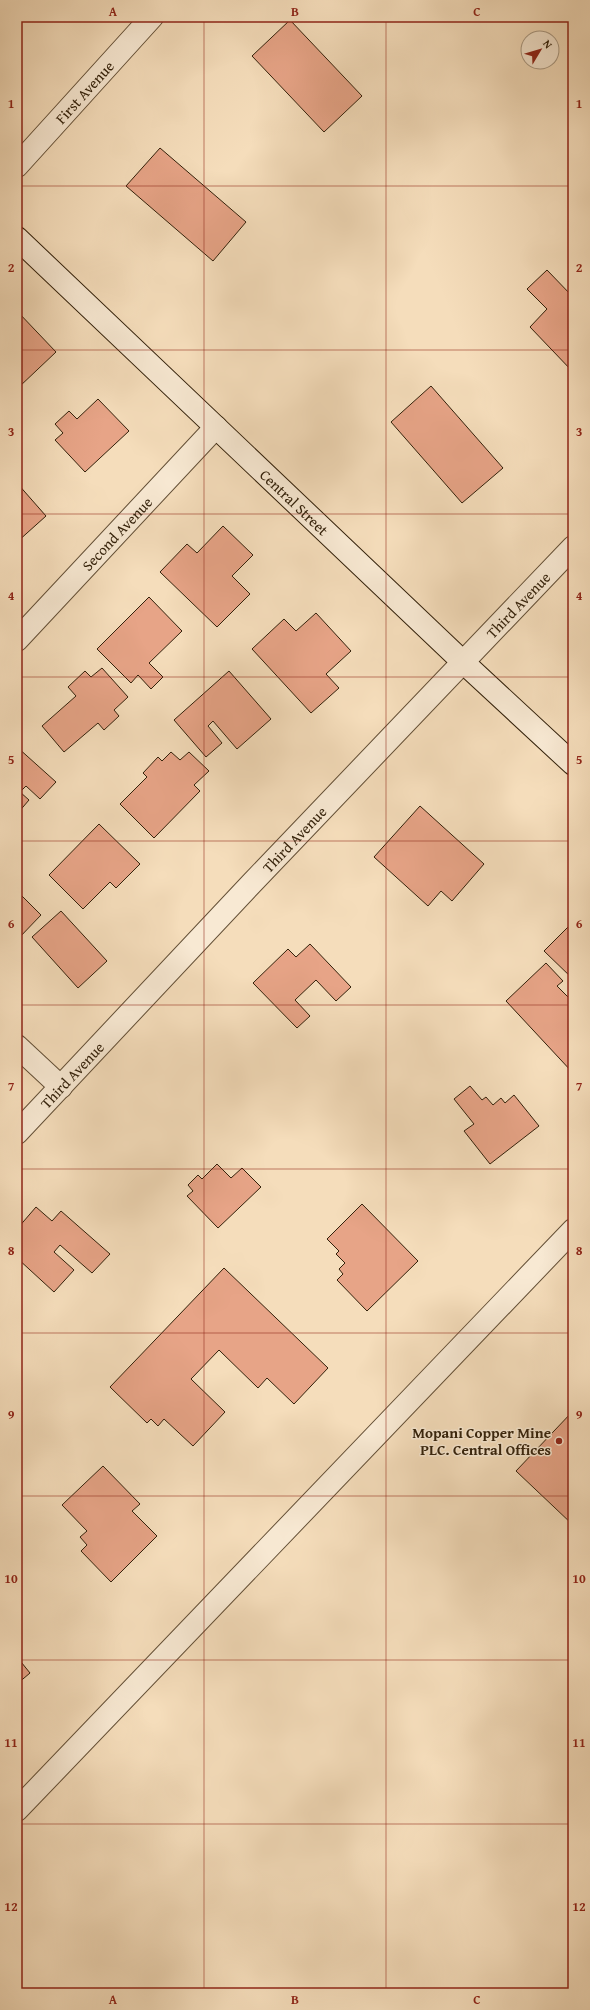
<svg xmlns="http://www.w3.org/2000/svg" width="590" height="2010" font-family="'Gentium Book Plus',serif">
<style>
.building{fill:#e7a487;stroke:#32200a}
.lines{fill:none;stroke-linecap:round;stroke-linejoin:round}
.minor-casing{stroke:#634f36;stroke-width:24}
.secondary-casing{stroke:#32200a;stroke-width:24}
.minor{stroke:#f8e9d3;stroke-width:22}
.secondary{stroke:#f8e9d3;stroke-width:22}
.grid{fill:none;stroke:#8f2418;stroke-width:1;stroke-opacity:0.55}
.poi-dot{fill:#8f2418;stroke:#f8e9d3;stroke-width:1.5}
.labels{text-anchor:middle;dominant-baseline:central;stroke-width:3;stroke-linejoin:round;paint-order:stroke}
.street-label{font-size:15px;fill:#32200a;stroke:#f8e9d3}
.poi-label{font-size:15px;font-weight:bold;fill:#32200a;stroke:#f8e9d3;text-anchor:end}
.neatline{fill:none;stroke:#8f2418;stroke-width:1.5}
.grid-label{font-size:13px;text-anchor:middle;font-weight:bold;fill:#8f2418}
</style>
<rect width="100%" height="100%" fill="#f5ddbb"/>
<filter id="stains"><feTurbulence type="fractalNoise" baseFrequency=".005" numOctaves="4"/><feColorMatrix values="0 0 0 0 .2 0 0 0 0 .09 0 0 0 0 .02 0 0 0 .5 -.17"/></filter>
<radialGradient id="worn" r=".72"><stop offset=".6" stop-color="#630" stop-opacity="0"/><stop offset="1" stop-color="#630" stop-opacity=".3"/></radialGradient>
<g class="building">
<path d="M290 20 362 96 324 132 252 56Z"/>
<path d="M160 148 246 222 213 261 126 186Z"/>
<path d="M547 270 573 297V372L530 327 547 309 527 289Z"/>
<path d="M17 311 56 352 19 387 17 385Z"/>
<path d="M431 386 503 468 462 503 391 422Z"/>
<path d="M98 399 129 431 85 472 55 440 63 433 55 424 69 411 77 419Z"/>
<path d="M17 483 46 516 17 542Z"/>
<path d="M223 526 253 555 232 576 250 594 217 627 160 572 187 544 197 553Z"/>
<path d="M149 597 182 631 149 663 163 677 151 689 138 675 131 683 97 649Z"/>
<path d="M316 613 351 651 326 674 339 688 311 713 252 649 284 619 296 631Z"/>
<path d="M102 668 128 697 114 710 119 716 104 730 98 723 64 752 42 726 76 696 68 687 85 671 91 677Z"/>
<path d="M229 671 271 719 237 749 213 721 208 726 222 743 206 757 174 720Z"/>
<path d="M17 747 56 782 40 799 26 786 20 792 29 800 17 814Z"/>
<path d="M171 752 180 760 189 752 209 771 194 785 200 791 154 838 120 804 147 777 143 773 158 757 162 761Z"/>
<path d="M420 806 484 864 452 901 441 891 428 906 374 857Z"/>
<path d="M99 824 140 864 116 888 110 882 83 909 49 875Z"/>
<path d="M20 894 41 915 17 940V898Z"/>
<path d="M61 911 107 961 78 988 32 937Z"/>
<path d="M573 922V979L544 951Z"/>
<path d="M310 944 351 987 336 1001 316 980 295 1000 310 1016 297 1028 253 983 288 949 296 957Z"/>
<path d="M546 963 563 981 557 986 573 1002V1073L506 1001Z"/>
<path d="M470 1086 482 1100 486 1097 493 1105 501 1098 505 1103 514 1095 539 1126 490 1164 464 1131 474 1124 454 1099Z"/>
<path d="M217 1164 231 1178 242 1168 261 1187 218 1228 187 1196 193 1191 188 1185 198 1175 202 1179Z"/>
<path d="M362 1204 418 1261 367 1311 337 1280 343 1274 339 1269 345 1263 336 1254 339 1251 327 1239Z"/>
<path d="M36 1207 52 1221 61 1211 110 1254 92 1273 60 1245 54 1252 74 1270 54 1292 17 1258V1229Z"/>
<path d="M224 1268 328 1368 294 1404 267 1378 258 1388 219 1350 191 1379 225 1412 193 1446 164 1419 158 1426 151 1419 147 1423 110 1387Z"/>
<path d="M573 1411V1525L516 1471Z"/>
<path d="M103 1466 140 1504 132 1511 157 1536 111 1582 81 1551 87 1545 80 1537 87 1531 62 1505Z"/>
<path d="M17 1657 30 1673 17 1684Z"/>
</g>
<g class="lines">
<g class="minor-casing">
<g id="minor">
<path id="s1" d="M17 166 152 17"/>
<path id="s2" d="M17 640 216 427"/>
<path d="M17 1046 61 1087"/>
<path id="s3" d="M17 1133 251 884 573 547"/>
<path d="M17 1810 573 1230"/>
</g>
</g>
<g class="secondary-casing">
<g id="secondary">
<path id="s4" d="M17 238 464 663 573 764"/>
</g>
</g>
<use href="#minor" class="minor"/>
<use href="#secondary" class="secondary"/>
</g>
<path class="grid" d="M204 17V1993M386 17V1993M17 186H573M17 350H573M17 514H573M17 677H573M17 841H573M17 1005H573M17 1169H573M17 1333H573M17 1496H573M17 1660H573M17 1824H573"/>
<circle class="poi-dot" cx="559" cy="1441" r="4"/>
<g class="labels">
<g class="street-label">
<text stroke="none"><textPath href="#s1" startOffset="100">First Avenue</textPath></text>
<text stroke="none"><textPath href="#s4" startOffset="383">Central Street</textPath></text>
<text stroke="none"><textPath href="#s2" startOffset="146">Second Avenue</textPath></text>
<text stroke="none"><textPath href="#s3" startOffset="728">Third Avenue</textPath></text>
<text stroke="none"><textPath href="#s3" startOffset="404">Third Avenue</textPath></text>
<text stroke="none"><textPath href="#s3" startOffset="80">Third Avenue</textPath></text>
</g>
<g class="poi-label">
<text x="551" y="1432">Mopani Copper Mine<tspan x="551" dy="17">PLC. Central Offices</tspan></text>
</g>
</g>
<rect width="590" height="2010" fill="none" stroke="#f5ddbb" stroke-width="44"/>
<g transform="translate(540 50) rotate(52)"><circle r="19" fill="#f8e9d3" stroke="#a99983"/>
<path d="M0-3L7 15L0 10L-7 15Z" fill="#8f2418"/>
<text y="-6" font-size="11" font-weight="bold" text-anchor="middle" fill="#32200a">N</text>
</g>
<rect x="22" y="22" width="546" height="1966" class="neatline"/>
<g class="grid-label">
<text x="113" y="16">A</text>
<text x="295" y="16">B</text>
<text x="477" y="16">C</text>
<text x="11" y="108">1</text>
<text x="579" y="108">1</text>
<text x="11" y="272">2</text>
<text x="579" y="272">2</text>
<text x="11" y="436">3</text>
<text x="579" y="436">3</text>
<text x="11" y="600">4</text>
<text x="579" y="600">4</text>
<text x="11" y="764">5</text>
<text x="579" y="764">5</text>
<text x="11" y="928">6</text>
<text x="579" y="928">6</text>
<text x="11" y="1091">7</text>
<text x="579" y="1091">7</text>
<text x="11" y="1255">8</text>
<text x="579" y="1255">8</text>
<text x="11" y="1419">9</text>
<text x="579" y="1419">9</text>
<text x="11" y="1583">10</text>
<text x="579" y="1583">10</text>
<text x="11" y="1747">11</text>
<text x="579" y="1747">11</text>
<text x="11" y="1911">12</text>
<text x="579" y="1911">12</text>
<text x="113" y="2004">A</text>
<text x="295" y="2004">B</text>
<text x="477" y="2004">C</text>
</g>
<rect width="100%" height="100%" filter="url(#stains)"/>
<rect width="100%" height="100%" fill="url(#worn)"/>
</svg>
